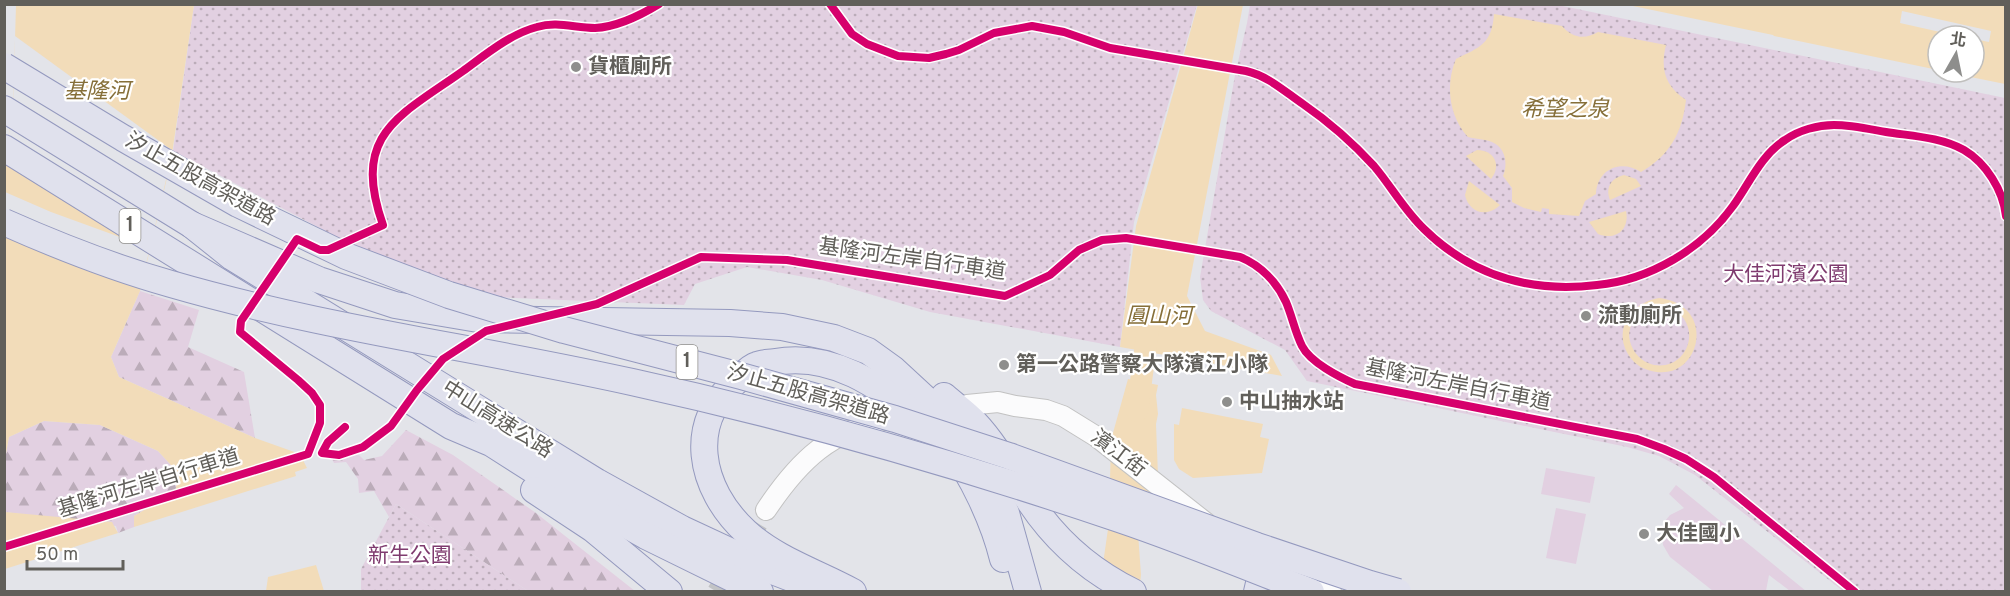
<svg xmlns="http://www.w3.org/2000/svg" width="2010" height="596" font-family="Overpass,'Noto Sans TC',sans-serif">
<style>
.grass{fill:#e2d0e1}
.forest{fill:url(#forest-firs)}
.park{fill:url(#park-dots)}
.water{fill:#f2dcb9;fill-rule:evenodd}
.pier{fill:#e3e4e9}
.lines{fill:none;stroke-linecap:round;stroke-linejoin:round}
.river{stroke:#f2dcb9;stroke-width:22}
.secondary-tunnel{stroke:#c2c3c5;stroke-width:20;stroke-dasharray:20 10;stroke-linecap:butt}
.secondary-casing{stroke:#c2c2c2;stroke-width:22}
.motorway-casing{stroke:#9499be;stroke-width:28}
.secondary{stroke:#fbfbfc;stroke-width:20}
.motorway{stroke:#e0e1ed;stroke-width:26}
.motorway-bridge-casing{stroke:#9499be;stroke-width:28;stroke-linecap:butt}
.motorway-bridge{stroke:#e0e1ed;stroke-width:26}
.cycleway-casing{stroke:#fff;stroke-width:11}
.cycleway{stroke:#d6006c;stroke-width:8}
.poi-dot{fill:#8e8e8c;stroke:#fff;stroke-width:2}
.labels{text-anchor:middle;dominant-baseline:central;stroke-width:4.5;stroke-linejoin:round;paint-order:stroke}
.shield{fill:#fff;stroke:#908f8c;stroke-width:1.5}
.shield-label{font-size:20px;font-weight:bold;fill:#615f5a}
.poi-label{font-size:21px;font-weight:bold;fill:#615f5a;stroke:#fff;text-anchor:start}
.street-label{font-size:21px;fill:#615f5a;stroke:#fff}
.park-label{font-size:21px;fill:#7f3b6f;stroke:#fff}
.water-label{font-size:22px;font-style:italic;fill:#866f39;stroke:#fff}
</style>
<defs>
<pattern id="forest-firs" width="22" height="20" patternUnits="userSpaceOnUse" patternTransform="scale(1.5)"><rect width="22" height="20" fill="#e2d0e1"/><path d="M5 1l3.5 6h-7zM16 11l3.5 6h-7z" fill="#bbacb9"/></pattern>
<pattern id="park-dots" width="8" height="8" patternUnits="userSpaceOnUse" patternTransform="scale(1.5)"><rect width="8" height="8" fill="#e2d0e1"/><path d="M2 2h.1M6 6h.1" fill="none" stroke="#bbacb9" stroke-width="1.8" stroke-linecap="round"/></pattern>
</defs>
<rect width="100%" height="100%" fill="#e3e4e9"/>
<g class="grass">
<path d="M1546 468 1595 477 1590 503 1541 494Z"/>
<path d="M1676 485 1806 591H1790L1769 575 1766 591H1713L1670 557 1663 545 1662 530 1665 521 1670 515 1684 508 1669 494Z"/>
<path d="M1556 508 1586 514 1576 564 1546 558Z"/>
</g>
<g class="forest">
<path d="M140 291 199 310 188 347 244 372 255 438 119 377 111 357Z"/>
<path d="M44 421 100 425 158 451 179 474 175 492 134 516V527L118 533 116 526 5 512V459L9 437Z"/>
<path d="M406 430 453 455 536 513 635 591H528L396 504 389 517 374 491 359 493 358 479 346 462 334 463 331 457 356 452 364 460 382 456Z"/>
</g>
<g class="park">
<path d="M194 5H1197L1134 222 1120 347 930 312 822 280 747 267 695 284 684 305 489 297 402 271 173 151Z"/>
<path d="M1250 5H1558L2005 98V591H1843L1695 475 1659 456 1627 447 1307 381 1285 350 1211 311 1203 300 1200 277 1235 75 1247 23Z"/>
<path d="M396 504 528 591H361V569Z"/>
</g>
<g class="water">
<path d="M1198 4 1243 5 1187 296 1205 331 1271 355 1282 376 1120 347 1136 226Z"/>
<path d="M16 5H194L171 161 140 291 111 357 119 377 255 438 300 454 307 468 295 472 296 476 134 527V516L175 492 179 474 158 451 100 425 44 421 9 437 5 459 4 166 13 107Z"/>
<path d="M1628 5H2005V84L1946 72H1974V36H1938V70L1774 36 1773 35Z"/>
<path d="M1494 14 1562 26C1572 38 1585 40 1598 32L1666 45C1660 69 1665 86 1686 100 1682 133 1670 155 1641 172 1621 159 1597 169 1596 194L1585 201 1579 216 1549 214V209L1542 208 1541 212 1524 208 1512 202V188L1503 176C1508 164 1506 148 1492 142 1485 139 1476 139 1468 137 1449 116 1445 85 1456 59 1480 47 1492 44 1494 14Z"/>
<path d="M1477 150C1494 150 1502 165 1491 179L1466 156Z"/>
<path d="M1624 175 1636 179 1641 186 1610 200C1605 188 1611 178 1624 175Z"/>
<path d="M1469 181 1500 205C1487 218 1469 213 1465 195Z"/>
<path d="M1626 211C1630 230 1615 241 1598 234L1589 222Z"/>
<path d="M1659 298C1720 305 1700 387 1648 370 1637 367 1629 358 1625 348 1616 323 1635 302 1659 298ZM1662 305C1706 316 1692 371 1654 365 1645 363 1637 357 1633 349 1621 326 1640 307 1662 305Z"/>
<path d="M1128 379 1158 385 1156 395 1158 414 1156 424 1158 476 1138 533 1141 575 1139 591 1106 592 1104 557 1109 522 1111 440Z"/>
<path d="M1182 408 1263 424 1260 437 1269 439 1262 473 1193 478 1179 469 1174 460V424L1179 425Z"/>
<path d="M5 512 112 522 118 533 5 569Z"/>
<path d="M316 565 324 591H266L268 577Z"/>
</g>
<g class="pier">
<path d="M1902 11 1991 31 1989 42 1974 39V36H1958L1900 23Z"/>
<path d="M15 36 173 151 171 161 14 69Z"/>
<path d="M14 74 169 167 151 244 6 154 13 107Z"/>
<path d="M5 192 51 212 150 248 144 272 5 220Z"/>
</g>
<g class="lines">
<path class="river" d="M1137 411 1149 322"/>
<path class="secondary-tunnel" d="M717 592 766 510"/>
<g class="secondary-casing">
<g id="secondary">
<path d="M967 405 998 402 1015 406 1046 410 1063 416 1097 437 1206 523"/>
<path d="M766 510C800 459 830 431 892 418"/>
<path d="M1301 577 1331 592"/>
</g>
</g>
<g class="motorway-casing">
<g id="motorway">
<path d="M4 109 192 225 232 257 597 482 682 529 770 570 827 592"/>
<path d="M4 148 451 426 491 443 568 492 646 536 760 592"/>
<path d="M192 225 319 280 395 305 478 319 730 323 782 327 834 338 868 351 893 369 945 417 980 456 1006 513 1028 592"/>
<path d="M944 396C954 405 966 413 975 423 995 444 1014 478 1030 502 1056 541 1092 572 1133 592"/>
<path d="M534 490 593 529 669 592"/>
<path d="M1252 560 1260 579 1257 592"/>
<path d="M853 592C818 573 775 559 746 532 699 489 685 421 739 379 744 374 750 367 757 365 762 363 769 363 775 362 832 352 879 385 921 420 930 428 941 435 948 444 972 474 994 522 1003 559"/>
</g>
</g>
<use href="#secondary" class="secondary"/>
<use href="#motorway" class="motorway"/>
<g class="motorway-bridge-casing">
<g id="motorway-bridge">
<path d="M4 66 123 138 238 204 346 256 449 295 564 330 741 376 895 419 1009 456 1257 546 1370 584 1398 592"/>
<path d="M4 222C58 246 114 268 171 284 322 328 479 348 632 382 797 418 960 465 1119 519 1184 541 1247 567 1311 592"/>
</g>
</g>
<use href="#motorway-bridge" class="motorway-bridge"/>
<g class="cycleway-casing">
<g id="cycleway">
<path d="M830 4 852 34 867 44 898 56 929 58 946 54 959 50 994 33 1032 26 1064 32 1110 48 1246 71C1268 76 1284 91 1303 104 1329 122 1352 142 1374 166 1391 186 1404 210 1424 229 1472 276 1531 293 1597 285 1650 280 1702 249 1733 206 1749 184 1761 155 1785 140 1799 130 1818 125 1834 125 1851 125 1869 129 1886 132 1911 136 1941 137 1964 150 1986 163 2003 190 2006 216"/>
<path d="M345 427 328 442 322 453 339 455 363 447 391 426 417 390 443 359 486 331 597 304 701 257 787 260 1005 296 1050 275 1079 250 1102 240 1126 238 1240 257C1260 265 1277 282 1286 302 1292 316 1295 332 1302 346 1310 362 1339 377 1355 384L1637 439 1664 449 1686 459 1714 477 1855 592"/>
<path d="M4 547 308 454 320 423V405L312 393 298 380 240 332 241 321 297 239 320 250H328L383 225C351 134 398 117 463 71 485 55 510 34 537 27 557 21 575 28 595 28 617 27 641 15 659 4"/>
</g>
</g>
<use href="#cycleway" class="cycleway"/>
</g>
<g class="poi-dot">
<circle cx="576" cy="67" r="6"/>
<circle cx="1586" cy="316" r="6"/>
<circle cx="1004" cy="365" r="6"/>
<circle cx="1227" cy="402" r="6"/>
<circle cx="1644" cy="534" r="6"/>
</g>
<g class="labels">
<g class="shield">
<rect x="119.5" y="209" width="21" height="34" rx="4.5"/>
<rect x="676.5" y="345" width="21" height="34" rx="4.5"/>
</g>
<g class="shield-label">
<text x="130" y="226">1</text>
<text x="687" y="362">1</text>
</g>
<g class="poi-label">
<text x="588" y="67">貨櫃廁所</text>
<text x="1598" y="316">流動廁所</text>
<text x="1016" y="365">第一公路警察大隊濱江小隊</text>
<text x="1239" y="402">中山抽水站</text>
<text x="1656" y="534">大佳國小</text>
</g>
<g class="street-label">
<text transform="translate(200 180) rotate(29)">汐止五股高架道路</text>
<text transform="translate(912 260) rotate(8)">基隆河左岸自行車道</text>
<text transform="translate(1458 386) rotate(11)">基隆河左岸自行車道</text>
<text transform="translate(808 395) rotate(16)">汐止五股高架道路</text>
<text transform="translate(497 420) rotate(32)">中山高速公路</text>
<text transform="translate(1118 454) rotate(37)">濱江街</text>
<text transform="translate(149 484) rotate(-17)">基隆河左岸自行車道</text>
</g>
<g class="park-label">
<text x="1786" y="275">大佳河濱公園</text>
<text x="410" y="556">新生公園</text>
</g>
<g class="water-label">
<text x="97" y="92">基隆河</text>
<text x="1565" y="110">希望之泉</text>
<text x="1159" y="317">圓山河</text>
</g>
</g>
<rect width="2010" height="596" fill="none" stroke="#615f5a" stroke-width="12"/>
<g transform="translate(1956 54) rotate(9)"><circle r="28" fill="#ffffff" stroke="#c0bfbd" stroke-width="1.5"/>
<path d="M0-4.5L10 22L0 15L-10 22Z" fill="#8e8e8c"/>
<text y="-9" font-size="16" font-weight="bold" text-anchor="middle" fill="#615f5a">北</text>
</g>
<path d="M27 560v9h96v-9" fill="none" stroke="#615f5a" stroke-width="3"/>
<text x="36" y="560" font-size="18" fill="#615f5a" stroke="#ffffff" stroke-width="4.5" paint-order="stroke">50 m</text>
</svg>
